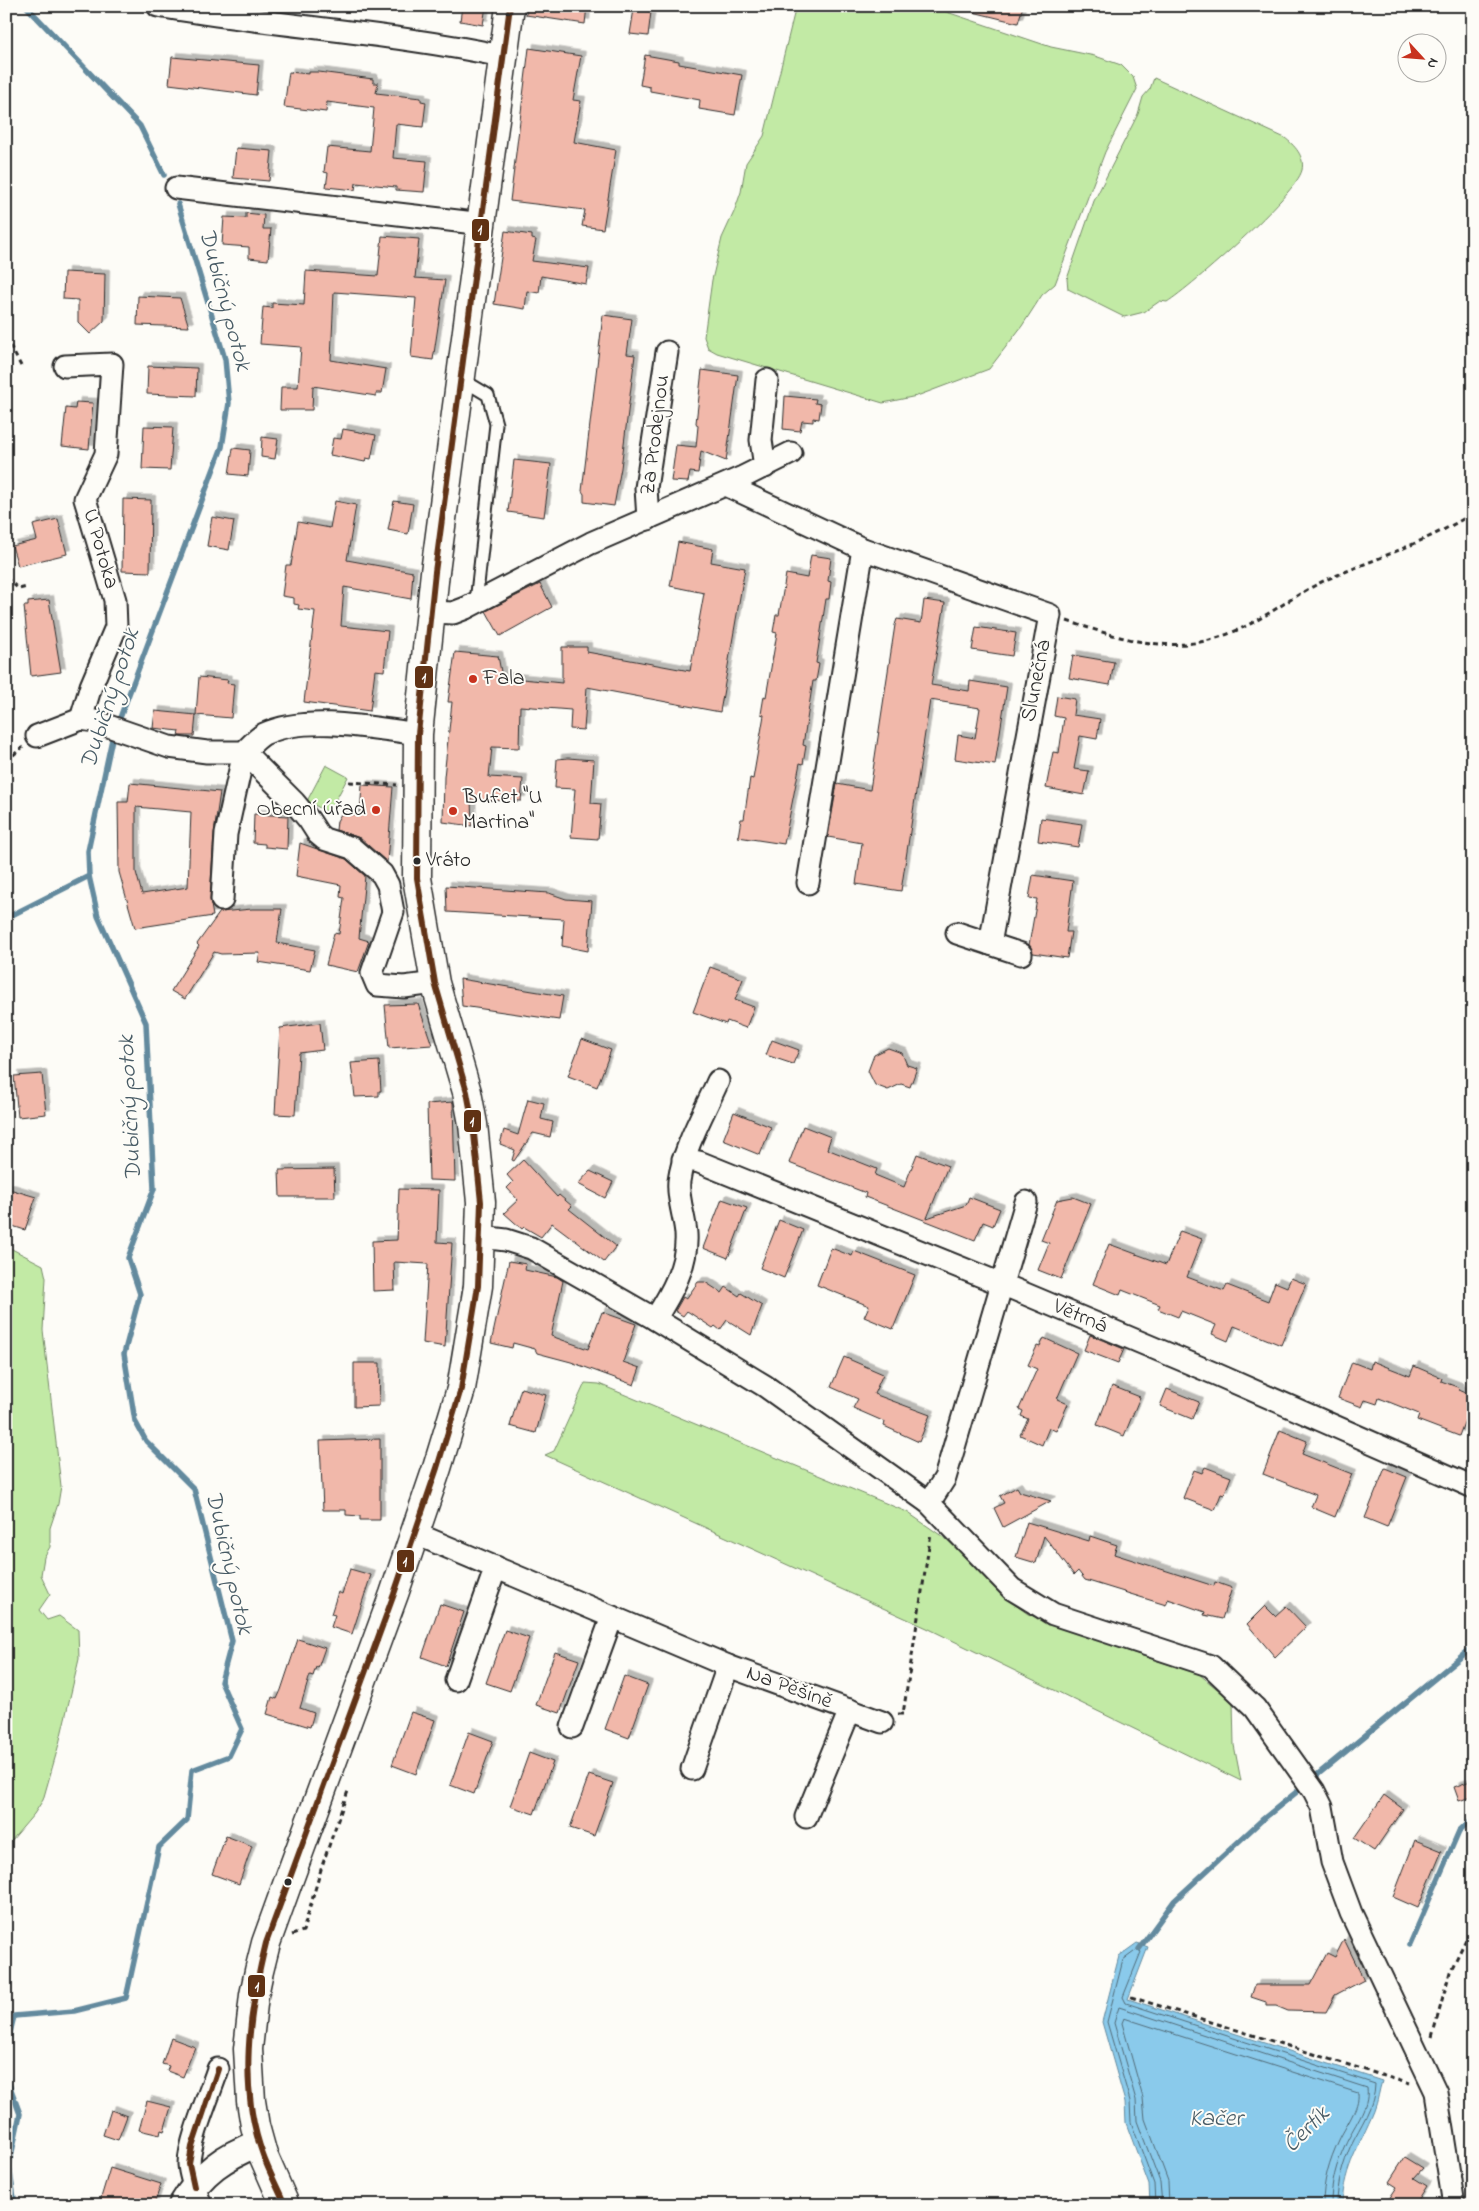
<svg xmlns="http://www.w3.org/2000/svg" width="1479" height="2211" font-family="'Indie Flower',sans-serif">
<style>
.green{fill:#c2eaa5;stroke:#768a68}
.water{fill:#8acaeb;stroke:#648a9e}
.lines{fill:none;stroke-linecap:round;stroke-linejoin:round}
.shore{stroke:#516b78;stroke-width:1}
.stream{stroke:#648a9e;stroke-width:5.5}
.building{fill:#f1b8aa;stroke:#2b2b2b;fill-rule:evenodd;filter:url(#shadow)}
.service-casing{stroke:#2b2b2b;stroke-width:15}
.minor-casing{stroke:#2b2b2b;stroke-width:25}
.tertiary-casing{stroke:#2b2b2b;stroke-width:30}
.secondary-casing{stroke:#2b2b2b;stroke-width:31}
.path{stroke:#2b2b2b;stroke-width:3;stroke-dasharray:5 4;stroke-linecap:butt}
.service{stroke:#fdfcf7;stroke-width:11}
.minor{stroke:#fdfcf7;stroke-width:21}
.tertiary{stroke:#fdfcf7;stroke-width:26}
.secondary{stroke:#fdfcf7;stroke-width:28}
.bus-1-casing{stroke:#fdfcf7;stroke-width:10}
.bus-1{stroke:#603214;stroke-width:6}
.poi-dot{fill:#c8321e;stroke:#fdfcf7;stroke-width:2}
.bus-dot{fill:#2b2b2b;stroke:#fdfcf7;stroke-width:2}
.labels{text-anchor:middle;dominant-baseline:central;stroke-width:4;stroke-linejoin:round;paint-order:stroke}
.bus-label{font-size:21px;fill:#2b2b2b;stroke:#fdfcf7;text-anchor:start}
.street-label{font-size:22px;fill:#2b2b2b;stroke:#fdfcf7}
.poi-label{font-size:22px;fill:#2b2b2b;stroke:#fdfcf7;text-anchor:start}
.water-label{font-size:24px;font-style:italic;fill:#485b65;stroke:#fdfcf7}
.line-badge{stroke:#fdfcf7;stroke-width:2}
.badge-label{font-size:14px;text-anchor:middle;font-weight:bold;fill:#fff}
</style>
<defs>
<filter id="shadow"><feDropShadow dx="4.5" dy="-4.5" stdDeviation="0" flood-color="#0004"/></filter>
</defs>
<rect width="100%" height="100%" fill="#fdfcf7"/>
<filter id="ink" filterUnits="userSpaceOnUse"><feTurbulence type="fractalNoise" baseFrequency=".02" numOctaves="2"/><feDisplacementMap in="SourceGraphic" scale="10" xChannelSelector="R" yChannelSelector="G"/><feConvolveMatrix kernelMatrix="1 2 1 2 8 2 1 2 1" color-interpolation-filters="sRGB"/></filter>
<g filter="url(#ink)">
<g class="green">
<path d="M796 6H929L1051 47 1095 56 1121 65 1133 77 1137 89 1105 152 1055 284 1042 295 1022 326 989 369 917 396 883 403 717 353 708 348 704 337 712 280 722 238 734 212 741 192 746 163 764 136Z"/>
<path d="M1154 78 1285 138C1294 145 1305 156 1302 170 1297 194 1191 287 1167 302L1160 301 1144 312 1124 317 1068 289 1067 279 1094 201 1138 114 1143 97 1150 89Z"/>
<path d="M326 765 348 777 329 813 307 801Z"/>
<path d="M6 1246 43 1265 46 1278 43 1330 61 1486 58 1504 50 1528V1547L44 1557 41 1575 50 1594 39 1610 47 1620 59 1616 78 1630 79 1659 59 1744 43 1800 34 1814 6 1847Z"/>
<path d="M585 1383 599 1384 907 1512 946 1539 984 1573 1003 1596 1028 1614 1131 1652 1199 1674 1233 1702 1234 1745 1241 1781 927 1628 545 1455 554 1451Z"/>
</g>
<path class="water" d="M1137 1943 1148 1947 1128 1999 1382 2081C1379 2090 1378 2101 1374 2111 1360 2146 1344 2165 1342 2205H1150L1149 2185 1126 2123 1125 2102 1102 2022 1119 1956Z"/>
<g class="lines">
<g class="shore">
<path d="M1155 2205 1154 2184 1131 2122 1130 2101 1107 2022 1123 1960 1138 1949 1141 1952 1123 1997 1126 2003 1375 2084C1375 2106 1360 2126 1351 2145 1343 2164 1337 2184 1337 2205"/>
<path d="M1162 2205 1160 2182 1137 2121 1136 2100 1114 2023 1119 2007 1367 2088C1370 2107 1352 2128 1345 2145 1336 2165 1331 2183 1331 2205"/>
<path d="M1169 2205 1168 2181 1145 2119 1143 2098 1122 2023 1124 2018 1358 2093C1360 2107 1345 2127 1339 2140 1329 2161 1323 2182 1323 2205"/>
</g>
<g class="stream">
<path d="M26 6 140 126 164 175"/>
<path d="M6 918 89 876"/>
<path d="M1311 1780 1473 1647"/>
<path d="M1410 1944 1459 1831 1473 1818"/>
<path d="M1139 1949 1174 1901 1262 1820 1304 1786"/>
<path d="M6 2049 14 2016 74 2011 126 1998 159 1847 187 1820 192 1770 229 1756 242 1729 221 1682 232 1641 194 1489 146 1441 135 1421 124 1354 140 1294 128 1258 154 1189 146 1023 98 916 89 876 88 851 112 739 222 447 229 403 225 359 178 204"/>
<path d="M6 2076 20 2114 9 2166 15 2205"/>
</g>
</g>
<g class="building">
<path d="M462 6H486L483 25 460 21Z"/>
<path d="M527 6H587L585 24 526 15Z"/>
<path d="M974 6H1023L1018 23 973 12Z"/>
<path d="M634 9 651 12 648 36 630 34Z"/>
<path d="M529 48 581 56 573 100 581 101 574 142 616 150 603 229 582 226 585 210 510 201Z"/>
<path d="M645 55 679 61V64L742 75 735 115 699 109 700 100 650 91V87L640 85Z"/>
<path d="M172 57 259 65 256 95 169 84Z"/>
<path d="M289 72 309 74V72H319L373 79V83H378L376 93 421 98V101L426 102 423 127 396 124 393 158 427 161 424 192 396 190V187L356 183 355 190 326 187 328 173 324 172 327 147 370 151 374 108 327 102 326 112 284 107Z"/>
<path d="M236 148 272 151 269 181 233 178Z"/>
<path d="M246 213 264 215 263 229H271L268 260 249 258V247L222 245 224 217 246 218Z"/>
<path d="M505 231 532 235V239L536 240 532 261 589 268 586 284 541 276 539 293 527 291 525 309 494 304Z"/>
<path d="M382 236 419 239 415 278 445 280 433 360 411 357 416 298 334 292 331 360 386 369 382 393H376V396L313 386 312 410H280L281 387H298L301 347 260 344 263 307 272 308V303L304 305 306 271 378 276Z"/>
<path d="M64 272 105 274 104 321 90 334 78 322V300L63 299Z"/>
<path d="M138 296 180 298 189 327 137 325Z"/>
<path d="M603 315 632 319 627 354 635 355 621 468 614 506 584 502V494L582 491Z"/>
<path d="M148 366 197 368 196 396 147 394Z"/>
<path d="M702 370 738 375 726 461 701 451 698 473 690 472 688 482 671 481 676 445 696 447 698 426 696 423Z"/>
<path d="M785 396 816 399 815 403 821 404 819 419 813 418V422L802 421 800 431 783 429Z"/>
<path d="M76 402 93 403 89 449 62 446 66 408 75 409Z"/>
<path d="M144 426 173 427 170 470 142 469Z"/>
<path d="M343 429 376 435 371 459 366 458 365 462 330 455 333 438 341 439Z"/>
<path d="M262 437 278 439 275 459 261 457Z"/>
<path d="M233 448 250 450 248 476 229 474Z"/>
<path d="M514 460 551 464 544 517 508 512Z"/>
<path d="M123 499 151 500 150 572 122 571Z"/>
<path d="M335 501 356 505 347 560 413 572 411 599 344 587 341 626 388 631 384 671 375 670 370 711 304 702 315 611 298 609 299 605 294 604V598L282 596 286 565H291L298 522 330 528Z"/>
<path d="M394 501 413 504 408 534 388 530Z"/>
<path d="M212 517 234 521 229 550 207 546Z"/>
<path d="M58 519 67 554 18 566 12 546 37 540 33 525Z"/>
<path d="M678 542 713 549 711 562 745 568 720 712 587 687 584 730 570 729 571 710 520 706 519 748 492 747 489 777 523 779 521 801 471 800 472 826 443 822 444 777 452 702H448L455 652 498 656 502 677 562 683V647H587V652L690 671 704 593 670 586Z"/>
<path d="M811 555 831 558 828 581 831 582 829 599H826L816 663 819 664 816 681H813L803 745 806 746 803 764 800 763 784 844 738 837 741 819H744L750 778 753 779 764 715 761 714 764 696 766 697 777 633 773 632 776 615H779L786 574 807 578Z"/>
<path d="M540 584 552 607 500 636 486 611Z"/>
<path d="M49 600 61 672 31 676 24 606H28V602Z"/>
<path d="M924 600 945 603 931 685 969 691 970 681 1007 687 995 765 955 759 958 735 975 738 980 708 930 700 901 891 856 884 862 843 828 837 837 784 870 790 895 625 897 619 921 623Z"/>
<path d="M976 627 1016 633 1012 656 972 650Z"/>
<path d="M1073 655 1114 662 1110 685 1069 678Z"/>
<path d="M199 677 228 680 227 683 234 684 231 718 196 715 194 736H178L179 731 153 728 155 711 196 715Z"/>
<path d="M1057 696 1075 699 1073 715 1100 719 1097 739 1080 736 1074 769 1089 771 1084 795 1046 788 1053 752 1059 753 1064 718 1054 716Z"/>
<path d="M568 758 594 760 591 803 601 804 598 839 571 837 575 789 555 788 557 759Z"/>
<path d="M130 783 220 792 214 833 210 899 213 916 135 928 119 872 118 802H128ZM136 807 191 812 188 887 142 894 136 872Z"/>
<path d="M362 785 393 787 387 862 360 838 336 830 337 821 341 814 360 815Z"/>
<path d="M254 814 288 816 287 849 265 847V844L253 843Z"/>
<path d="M1041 818 1082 824 1078 847 1038 841Z"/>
<path d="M300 843 346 859 365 876 359 938 369 941 358 972 326 965 334 933 339 934 344 898 340 897 341 885 296 876Z"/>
<path d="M1033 875 1073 881 1066 932H1071L1067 958 1033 953 1029 945 1037 899 1029 898Z"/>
<path d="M446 886 549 893 566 899 592 901 588 951 562 946 564 919 447 912Z"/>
<path d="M252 909H282L277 943 315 950 310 970 258 962 260 953 221 954 214 952 185 999 171 991 199 946 197 944 220 912Z"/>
<path d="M710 967 743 979 735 1000 754 1007 746 1028 727 1021 726 1024 693 1012Z"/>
<path d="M460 979 563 996 559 1020 462 1006Z"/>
<path d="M418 1004 432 1045 389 1048 385 1005Z"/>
<path d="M320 1023 323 1050 299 1053 295 1115 275 1114 280 1028Z"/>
<path d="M582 1039 611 1050 597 1087 568 1076Z"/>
<path d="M772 1040 799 1050 793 1064 766 1055Z"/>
<path d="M888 1048 902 1053 907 1065 917 1068 910 1087 901 1084 888 1090 875 1085 868 1071 874 1055Z"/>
<path d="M379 1061 381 1091H379V1096L355 1097 351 1063Z"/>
<path d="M42 1074 46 1114 18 1117 14 1076Z"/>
<path d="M528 1099 544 1103 541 1119 553 1122 550 1137 533 1133 514 1161 512 1160 515 1150 500 1144 504 1130 518 1135Z"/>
<path d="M453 1102 455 1181 429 1180 427 1104Z"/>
<path d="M734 1112 771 1127 760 1155 723 1140Z"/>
<path d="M803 1126 831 1137 827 1149 877 1169 875 1175 904 1187 917 1154 948 1166 927 1218 966 1205 969 1197 1000 1209 993 1226 983 1222 975 1240 865 1197 866 1193 789 1163Z"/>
<path d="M523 1160 557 1197 559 1195 572 1206 569 1209 616 1246 604 1262 552 1223 541 1237 524 1227 522 1229 504 1213 518 1200 507 1188 513 1182 507 1175Z"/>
<path d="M334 1169 335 1197H280L279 1170Z"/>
<path d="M590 1171 613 1182 605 1198 578 1184Z"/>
<path d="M6 1188 36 1197 25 1230 6 1224Z"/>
<path d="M399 1189 439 1190 437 1242 452 1243 445 1347 423 1343 428 1264 394 1262 395 1290 373 1291 372 1241 397 1240Z"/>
<path d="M1073 1197 1091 1204 1061 1279 1038 1270 1049 1243 1041 1240 1057 1200Z"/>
<path d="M722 1199 747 1208 728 1258 703 1248Z"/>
<path d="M779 1220 803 1230 784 1278 760 1268Z"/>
<path d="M1180 1231 1202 1239 1187 1277 1224 1291 1227 1285 1268 1301 1275 1282 1287 1287 1291 1278 1306 1284 1281 1345 1234 1326 1228 1341 1212 1334 1216 1325 1181 1311 1178 1317 1158 1309 1160 1305 1122 1290 1120 1295 1093 1284 1109 1244 1166 1265Z"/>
<path d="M831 1248 852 1256 854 1251 915 1275 893 1329 864 1317 869 1306 817 1285Z"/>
<path d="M509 1261 526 1264 525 1270 557 1277 563 1281 551 1336 588 1349 602 1312 636 1324 623 1362 640 1368 634 1385 571 1362 537 1353 535 1349 513 1343 512 1348 491 1343Z"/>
<path d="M698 1282H705L722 1293 726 1287 739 1296 741 1293 762 1306 751 1335 727 1320 720 1330 715 1326 713 1328 687 1311 683 1316 675 1311 683 1297 686 1299Z"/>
<path d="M1090 1335 1124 1349 1118 1363 1084 1350Z"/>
<path d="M1044 1338 1077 1353 1057 1399 1068 1404 1056 1431 1049 1428 1042 1445 1020 1435 1028 1419 1021 1416 1023 1411 1019 1409 1037 1369 1028 1365 1037 1346 1040 1347Z"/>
<path d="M844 1357 883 1374 874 1394 930 1415 919 1442 884 1426 885 1422 853 1408 858 1399 831 1387Z"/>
<path d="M1372 1361 1410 1376 1414 1366 1442 1378 1441 1381 1460 1388 1459 1390 1473 1396V1423L1465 1420 1459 1436 1417 1420 1419 1414 1379 1398 1377 1404 1365 1400 1362 1407 1338 1398 1352 1362 1370 1369Z"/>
<path d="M354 1363H380L379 1406 354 1407Z"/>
<path d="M1112 1386 1140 1397 1124 1436 1097 1425Z"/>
<path d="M521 1388 546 1395 536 1433 510 1426Z"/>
<path d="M1167 1389 1199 1402 1192 1419 1160 1406Z"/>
<path d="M1280 1430 1307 1441 1302 1454 1352 1474 1335 1517 1311 1507 1316 1495 1263 1474Z"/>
<path d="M380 1439V1520H360V1516L346 1515V1510H323L320 1441Z"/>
<path d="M1205 1467 1231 1477 1224 1495 1221 1494 1215 1510 1183 1498 1194 1470 1202 1473Z"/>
<path d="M1385 1468 1407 1477 1387 1527 1365 1518Z"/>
<path d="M1017 1487 1020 1492 1051 1501 1003 1527 994 1508 1004 1503 1000 1496Z"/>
<path d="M1027 1522 1089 1541 1090 1536 1117 1545 1114 1554 1214 1586 1215 1582 1232 1588 1222 1619 1204 1615 1205 1612 1168 1599 1166 1605 1085 1580 1078 1571 1074 1575 1044 1536 1036 1563 1016 1557Z"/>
<path d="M350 1569 371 1575 352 1634 331 1627 335 1615 331 1614 338 1592 342 1594Z"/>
<path d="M440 1604 464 1612 446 1666 422 1657Z"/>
<path d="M1265 1606 1275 1616 1286 1606 1306 1627 1275 1657 1247 1624Z"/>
<path d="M505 1630 529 1638 510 1691 486 1683Z"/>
<path d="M298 1639 325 1648 318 1668 316 1667 313 1676 310 1675 300 1708 314 1713 310 1727 267 1714 272 1697 277 1699 281 1690Z"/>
<path d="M555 1652 579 1660 560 1713 536 1705Z"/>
<path d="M624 1676 648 1685 629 1738 605 1729Z"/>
<path d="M411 1712 435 1720 416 1774 392 1765Z"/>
<path d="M469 1732 493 1741 474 1794 450 1785Z"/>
<path d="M529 1753 553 1762 534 1814 510 1806Z"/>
<path d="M589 1775 613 1783 594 1836 570 1828Z"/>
<path d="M1473 1780V1796L1459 1801 1454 1787Z"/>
<path d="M1384 1795 1403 1809 1374 1851 1354 1838Z"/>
<path d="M226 1836 252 1846 239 1884 212 1874Z"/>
<path d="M1415 1840 1442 1851 1418 1908 1393 1897Z"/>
<path d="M1344 1939 1364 1980 1335 1995 1326 2012 1288 2011 1276 2006H1266V2002L1251 1997 1255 1985H1310L1327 1953 1335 1957Z"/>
<path d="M171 2038 195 2047 183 2077 167 2071 169 2066 162 2064Z"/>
<path d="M147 2101 171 2107 164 2131 161 2130 160 2135 139 2130Z"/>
<path d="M111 2110 127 2116 118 2140 103 2135Z"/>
<path d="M1405 2157 1423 2168 1414 2178 1427 2186 1415 2205H1398L1389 2199 1397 2187 1389 2182Z"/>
<path d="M110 2168 161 2184 154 2205H117L100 2201Z"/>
</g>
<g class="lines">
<g class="service-casing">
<path id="service" d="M460 382 473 386 488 395 496 424 476 602"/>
</g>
<g class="minor-casing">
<g id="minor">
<path d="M158 6C272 26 389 32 502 56"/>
<path d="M176 188 483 224"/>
<path d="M65 366 112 364 106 454 85 499 115 600 116 627 91 686 81 719"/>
<path d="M765 467 761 440 767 380"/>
<path d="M726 485 863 549 1050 615 990 944"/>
<path d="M648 519 646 488 667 352"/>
<path d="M431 612 453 613 466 608 591 543 743 477 791 453"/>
<path d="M37 736 81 719 94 721 169 747 207 752H244C250 746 257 738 264 734 306 714 373 728 418 734"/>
<path d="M244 752 294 802 309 820 318 834 324 839 352 848 382 874 388 885 393 912 372 973 377 985 404 987 435 983"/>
<path d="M808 883 863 549"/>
<path d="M222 900 226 834 244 752"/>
<path d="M957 933 1021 954"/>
<path d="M683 1159 699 1162 1016 1290 1218 1375 1473 1487"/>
<path d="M481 1237 506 1240 531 1248 655 1319 765 1386 929 1503 1012 1589 1053 1614 1211 1666 1255 1708 1314 1791 1322 1807 1332 1862 1351 1913 1436 2092 1454 2205"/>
<path d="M655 1319C671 1294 688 1265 686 1234 685 1217 677 1198 679 1181 684 1146 704 1113 718 1081"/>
<path d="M929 1503 945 1478 1026 1202"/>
<path d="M414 1533 728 1666 882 1722"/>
<path d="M456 1680 496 1567"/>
<path d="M572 1727 612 1617"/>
<path d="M692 1769 728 1666"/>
<path d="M806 1817 850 1710"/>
<path d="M201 2205C196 2192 190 2178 189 2164 189 2141 210 2093 218 2069"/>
</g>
</g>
<g class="tertiary-casing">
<path id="tertiary" d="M182 2205C201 2172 225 2156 259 2143"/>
</g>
<g class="secondary-casing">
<path id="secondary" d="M285 2205 263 2155 255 2126 251 2101 248 2049 254 1995 259 1971 266 1943 288 1882 394 1594 437 1468 461 1389 478 1286 481 1202 473 1124 467 1092 435 983 417 878 418 734 435 572 510 6"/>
</g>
<g class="path">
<path d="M6 338 21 366"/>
<path d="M6 578 19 589 27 587"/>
<path d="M1067 621C1133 642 1180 659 1246 626 1274 612 1299 592 1328 579 1377 558 1427 542 1473 513"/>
<path d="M6 761 23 747"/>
<path d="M349 782 397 785"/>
<path d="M898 1714H903L931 1533"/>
<path d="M292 1935 303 1931 322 1866 349 1788"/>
<path d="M1131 1997 1410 2084"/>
<path d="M1432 2037 1450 1972 1473 1925"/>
</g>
<use href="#service" class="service"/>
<use href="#minor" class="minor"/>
<use href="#tertiary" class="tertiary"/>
<use href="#secondary" class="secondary"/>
<g class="bus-1-casing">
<g id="bus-1">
<path d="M194 2187 189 2164 192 2147 218 2069"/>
<path d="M285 2205C278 2188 269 2172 263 2155 238 2087 249 2011 266 1943L394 1594 437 1468 461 1389 478 1286 481 1202 473 1124 467 1092 435 983 417 878 418 734 435 572 510 6"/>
</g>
</g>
<use href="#bus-1" class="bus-1"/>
</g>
</g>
<g class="poi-dot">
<circle cx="473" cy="679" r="5"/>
<circle cx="376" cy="810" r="5"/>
<circle cx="453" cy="811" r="5"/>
</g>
<g class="bus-dot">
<circle cx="417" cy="861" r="4.5"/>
<circle cx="288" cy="1882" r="4.5"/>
</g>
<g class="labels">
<g class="bus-label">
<text x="426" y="861">Vráto</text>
</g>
<g class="street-label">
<text transform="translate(656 435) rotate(-83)">Za Prodejnou</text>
<text transform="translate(100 549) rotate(74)">U Potoka</text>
<text transform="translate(1037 681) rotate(-79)">Slunečná</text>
<text transform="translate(1080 1317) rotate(23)">Větrná</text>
<text transform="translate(789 1688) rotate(20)">Na Pěšině</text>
</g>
<g class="poi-label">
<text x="483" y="679">Fala</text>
<text x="463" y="798">Bufet "U<tspan x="463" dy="25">Martina"</tspan></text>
<text x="366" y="810" text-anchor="end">Obecní úřad</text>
</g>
<g class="water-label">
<text transform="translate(224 300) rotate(75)">Dubičný potok</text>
<text transform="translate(111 699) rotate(-72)">Dubičný potok</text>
<text transform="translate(131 1108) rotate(-93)">Dubičný potok</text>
<text transform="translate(228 1563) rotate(77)">Dubičný potok</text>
<text x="1216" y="2119">Kačer</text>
<text transform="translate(1307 2130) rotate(-45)">Čertík</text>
</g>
</g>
<g class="line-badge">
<rect x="471" y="218" width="19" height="24" rx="5" fill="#603214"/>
<rect x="414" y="665" width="20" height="24" rx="5" fill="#603214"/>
<rect x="463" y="1109" width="19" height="24" rx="5" fill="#603214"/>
<rect x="396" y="1549" width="19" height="24" rx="5" fill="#603214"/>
<rect x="247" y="1974" width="19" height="24" rx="5" fill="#603214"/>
</g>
<g class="badge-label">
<text x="480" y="234">1</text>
<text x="424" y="682">1</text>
<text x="472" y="1126">1</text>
<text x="405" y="1566">1</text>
<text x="257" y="1991">1</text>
</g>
<rect width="1479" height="2211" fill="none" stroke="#fdfcf7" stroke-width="25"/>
<rect x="12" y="12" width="1454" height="2186" fill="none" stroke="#2b2b2b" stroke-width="2" filter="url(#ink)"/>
<g transform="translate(1422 58) rotate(116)"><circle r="24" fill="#fdfcf7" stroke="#a9a8a5"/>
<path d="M0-4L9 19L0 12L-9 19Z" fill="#c8321e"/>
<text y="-8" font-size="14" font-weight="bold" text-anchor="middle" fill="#2b2b2b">N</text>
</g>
</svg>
